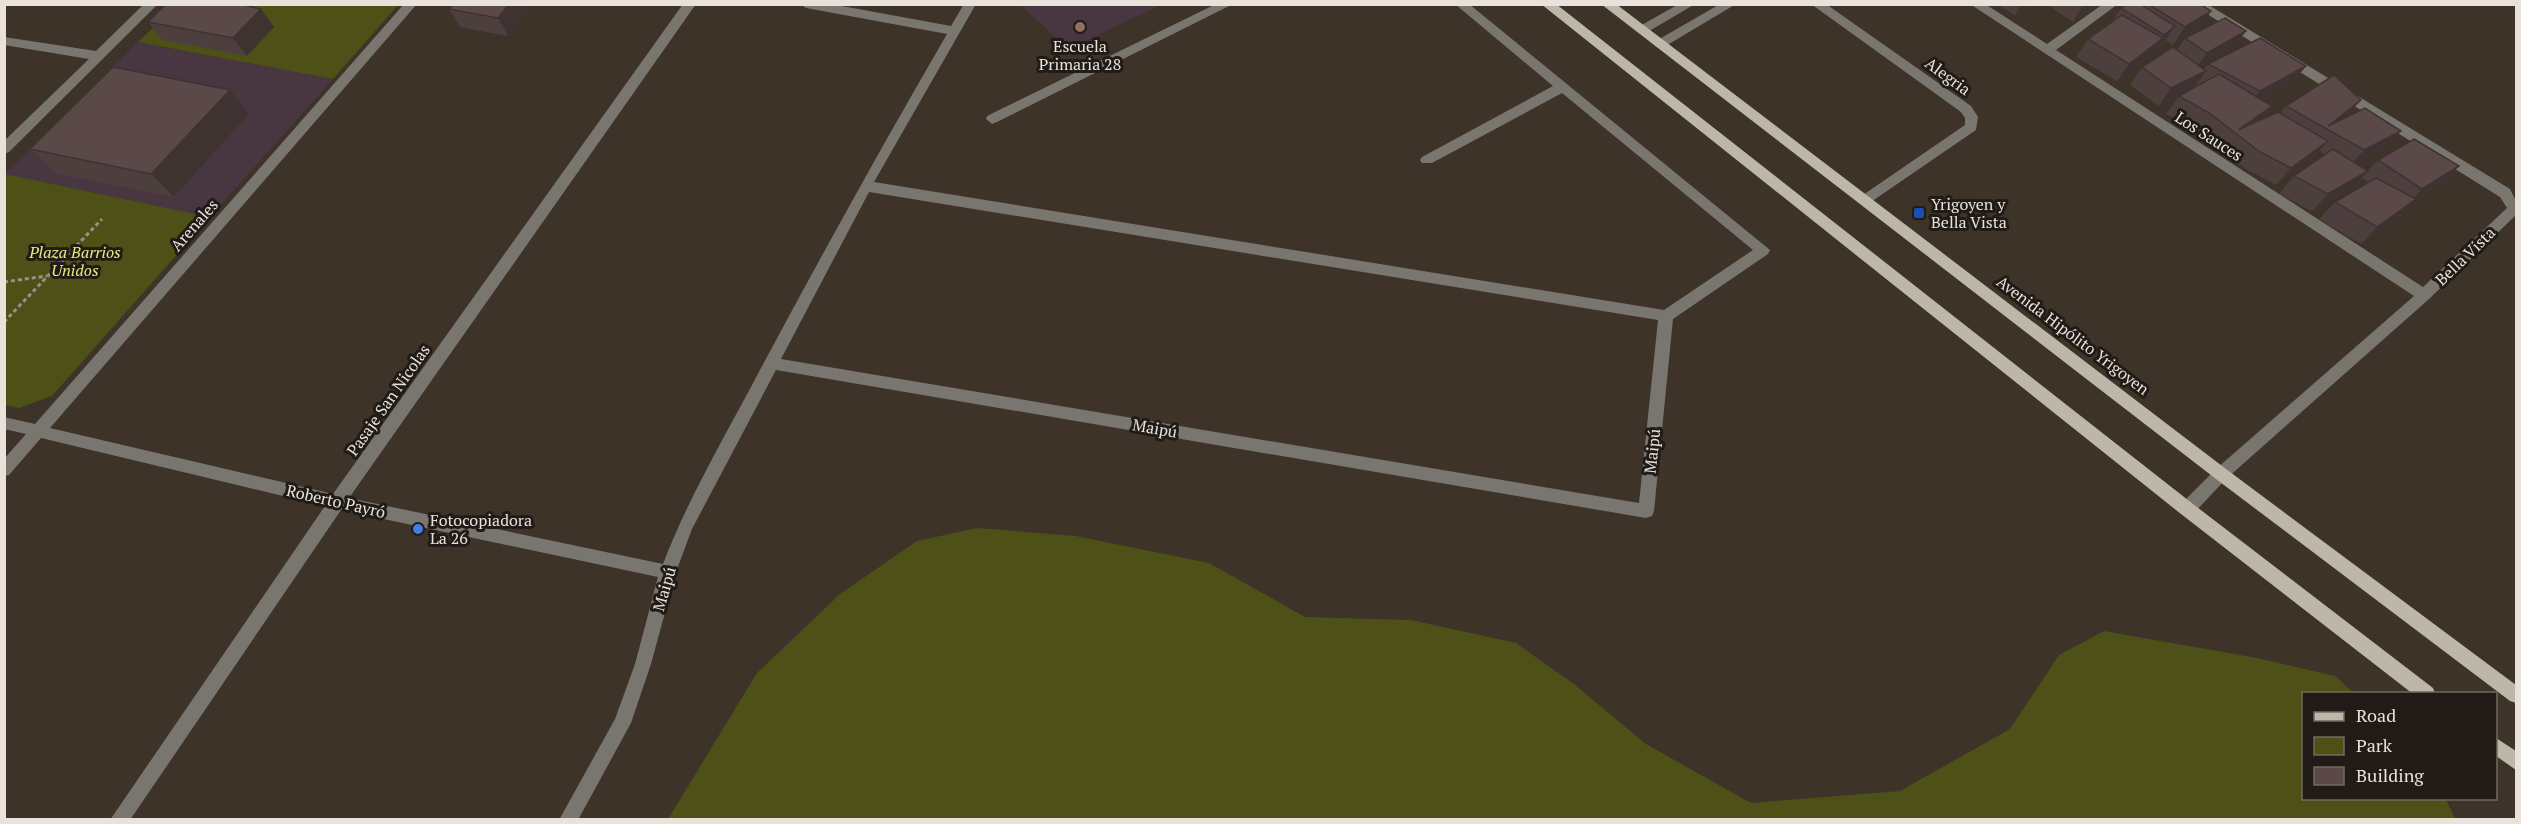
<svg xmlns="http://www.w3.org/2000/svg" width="2521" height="824" font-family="'PT Serif',serif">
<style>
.education{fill:#483641}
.green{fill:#4d5017}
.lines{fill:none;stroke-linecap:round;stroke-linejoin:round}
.path{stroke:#999189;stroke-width:3;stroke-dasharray:4 3;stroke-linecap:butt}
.minor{fill:#797670;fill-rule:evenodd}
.major{fill:#bdb7a9;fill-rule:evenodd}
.wall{fill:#4d3f3e}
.shaded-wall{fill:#3f3332}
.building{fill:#5a4948;stroke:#3f3332;stroke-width:1.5}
.education-dot{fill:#8d6e63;stroke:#201b16;stroke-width:2}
.transit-dot{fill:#1a4fb4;stroke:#201b16;stroke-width:2}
.shop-dot{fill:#3f7fe0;stroke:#201b16;stroke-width:2}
.labels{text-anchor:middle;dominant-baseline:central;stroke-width:6;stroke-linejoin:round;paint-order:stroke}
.poi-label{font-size:16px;fill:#e8e2db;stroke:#201b16;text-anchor:start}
.street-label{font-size:16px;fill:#e8e2db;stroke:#201b16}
.park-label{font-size:16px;font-style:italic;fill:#e4eb81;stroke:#201b16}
</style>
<rect width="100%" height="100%" fill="#3d3328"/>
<g class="education">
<path d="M1020 5H1161L1069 49Z"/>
<path d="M138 42 333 79 210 217 5 174Z"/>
</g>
<g class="green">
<path d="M177 5H398L333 79 138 42Z"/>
<path d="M5 174 210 217 52 396 19 408 5 405Z"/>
<path d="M977 528 1076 536 1209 563 1305 617 1411 620 1516 643 1574 684 1646 744 1751 803 1900 791 2010 729 2059 655 2104 631 2257 658 2335 676 2354 693 2304 694V798L2446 799 2455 819H668L757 673 840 594 917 541Z"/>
</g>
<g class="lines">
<g class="path">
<path d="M4 282 47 276"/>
<path d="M4 322 102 219"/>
</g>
<g class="minor">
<path d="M144 4H158L9 152 4 154V141L89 59 4 45V37L96 51Z"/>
<path d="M404 4H417L50 428 333 494 683 4H696L349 498 663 564C689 496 727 433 761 368 821 256 883 144 947 34L806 8 800 4H831L951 26 964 4H976L874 182 1664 310 1753 250 1562 93 1432 163H1422L1420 160 1422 157 1553 86 1455 4H1469L1770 250 1768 254 1673 319 1654 511 1652 516 1646 518 776 370 692 529 676 572 651 664 631 723 578 820H559L615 719 635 664 658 577 341 510 130 820H110L325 506 41 438 9 475 4 476V459L26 434 4 429V417L35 424ZM869 192 1658 320 1639 503 781 359Z"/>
<path d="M1216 4H1233L997 122 992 124 986 119 987 116Z"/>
<path d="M1679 4H1695L1646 33H1638V27Z"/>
<path d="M1720 4H1736L1664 47H1656L1654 44 1656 41Z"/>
<path d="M1811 4H1826L1971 106 1978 117 1976 130 1865 206 1858 201 1860 197 1965 125V118L1961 112Z"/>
<path d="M1970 4H1985L2047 44 2103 4H2118L2056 50 2423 287 2507 208 2500 197 2191 4H2207L2510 189 2516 201V215L2429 299 2226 479 2193 514 2187 516 2181 514 2179 509 2181 504 2216 469 2414 296Z"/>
</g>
<g class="major">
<path d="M1541 4H1556L2193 504 2433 688 2435 694H2413L2181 514Z"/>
<path d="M1601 4H1616L2226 469 2516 685V703L2510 701 2216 479Z"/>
<path d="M2496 738 2516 751V770L2496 756Z"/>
</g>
</g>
<g class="wall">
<path d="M453 4H526L529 11 508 36 460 27 449 9Z"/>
<path d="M1998 4H2031L2015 16Z"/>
<path d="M2052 4H2099L2073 22 2051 7Z"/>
<path d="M2127 4H2200L2211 11 2198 29 2173 45 2165 40 2163 44 2156 49 2151 56 2117 81 2076 57 2088 39 2112 22 2121 8Z"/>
<path d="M148 22 274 27 247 56 163 40Z"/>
<path d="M2185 38 2233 49 2201 67 2204 69 2208 64 2306 66 2291 84 2262 100 2272 106 2261 120 2280 113 2286 106 2346 118 2385 149 2357 163 2368 170 2378 160 2459 166 2442 183 2415 200 2399 217 2361 244 2319 219 2335 202 2368 182 2362 178 2352 188 2312 211 2279 194 2294 176 2325 155 2319 151 2312 159 2276 185 2246 169 2196 130 2166 114 2179 96 2181 95 2159 106 2130 85 2142 67 2177 50Z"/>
<path d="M230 90 249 114 174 197 54 173 30 149Z"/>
</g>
<g class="shaded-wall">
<path d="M509 4H526L529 11 508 36 498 18Z"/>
<path d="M2021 4H2031L2015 16Z"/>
<path d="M2083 4H2099L2073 22Z"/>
<path d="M261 9 274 27 247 56 233 38Z"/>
<path d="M2211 11 2198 29 2173 45 2185 27Z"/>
<path d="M2175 26 2163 44 2156 49 2151 56 2117 81 2129 64 2160 41 2164 35Z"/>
<path d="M2246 31 2233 49 2194 71 2207 53Z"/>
<path d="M2306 66 2291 84 2246 109 2260 91Z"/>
<path d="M2206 71 2193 89 2159 106 2171 88Z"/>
<path d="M230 90 249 114 174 197 151 174Z"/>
<path d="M2361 100 2346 117 2328 126Z"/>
<path d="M2272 106 2258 124 2238 130Z"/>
<path d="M2401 131 2385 149 2348 168 2364 150Z"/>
<path d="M2328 141 2312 159 2276 185 2291 168Z"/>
<path d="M2459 166 2442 183 2415 200 2399 217 2361 244 2377 227 2405 206 2422 189Z"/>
<path d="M2368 171 2352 188 2312 211 2328 194Z"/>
</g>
<g class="building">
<path d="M166 4H239L261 9 233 38 148 22Z"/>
<path d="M453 4H509L498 18 449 9Z"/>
<path d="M2127 4H2140L2175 26 2164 35 2121 8Z"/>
<path d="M2148 4H2200L2211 11 2185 27Z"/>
<path d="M2122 15 2163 38 2129 64 2088 39Z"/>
<path d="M2225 18 2246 31 2207 53 2185 38Z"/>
<path d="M2260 38 2306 66 2260 91 2208 64Z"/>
<path d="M2173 47 2206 71 2171 88 2142 67Z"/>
<path d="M113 67 230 90 151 174 30 149Z"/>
<path d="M2219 74 2272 106 2238 130 2278 112 2328 141 2291 168 2260 152 2209 113 2179 96Z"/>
<path d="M2334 75 2361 100 2328 126 2365 108 2401 131 2364 150 2286 106Z"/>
<path d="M2414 139 2459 166 2422 189 2378 160Z"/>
<path d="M2333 149 2368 171 2328 194 2294 176Z"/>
<path d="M2376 178 2416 199 2377 227 2335 202Z"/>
</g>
<circle class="education-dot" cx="1080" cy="27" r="6"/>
<rect class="transit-dot" x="1913" y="207" width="12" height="12" rx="3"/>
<circle class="shop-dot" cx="418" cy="529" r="6"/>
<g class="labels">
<g class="poi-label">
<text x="1080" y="46" text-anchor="middle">Escuela<tspan x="1080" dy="18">Primaria 28</tspan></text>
<text x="1931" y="204">Yrigoyen y<tspan x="1931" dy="18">Bella Vista</tspan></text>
<text x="430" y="520">Fotocopiadora<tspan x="430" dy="18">La 26</tspan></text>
</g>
<g class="street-label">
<text transform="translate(1948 76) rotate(36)">Alegria</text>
<text transform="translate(2209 136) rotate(33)">Los Sauces</text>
<text transform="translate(194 225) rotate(-49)">Arenales</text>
<text transform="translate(2465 256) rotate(-44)">Bella Vista</text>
<text transform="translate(2073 335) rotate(37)">Avenida Hipólito Yrigoyen</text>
<text transform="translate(388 400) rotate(-55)">Pasaje San Nicolas</text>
<text transform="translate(1155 428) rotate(10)">Maipú</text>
<text transform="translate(1652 451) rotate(-84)">Maipú</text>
<text transform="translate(336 501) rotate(13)">Roberto Payró</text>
<text transform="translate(664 589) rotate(-74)">Maipú</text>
</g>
<g class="park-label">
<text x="75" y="252">Plaza Barrios<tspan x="75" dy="18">Unidos</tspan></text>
</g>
</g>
<rect width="2521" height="824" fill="none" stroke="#e8e2db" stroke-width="12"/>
<rect x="2302" y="692" width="195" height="108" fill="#201b16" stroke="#706b65" stroke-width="1.5"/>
<rect x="2314" y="712" width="30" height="9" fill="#bdb7a9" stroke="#706b65" stroke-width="1.5"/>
<text x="2356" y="722" font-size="18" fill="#e8e2db">Road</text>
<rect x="2314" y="737" width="30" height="18" fill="#4d5017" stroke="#706b65" stroke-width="1.5"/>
<text x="2356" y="752" font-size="18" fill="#e8e2db">Park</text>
<rect x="2314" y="767" width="30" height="18" fill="#5a4948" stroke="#706b65" stroke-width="1.5"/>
<text x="2356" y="782" font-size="18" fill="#e8e2db">Building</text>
</svg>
